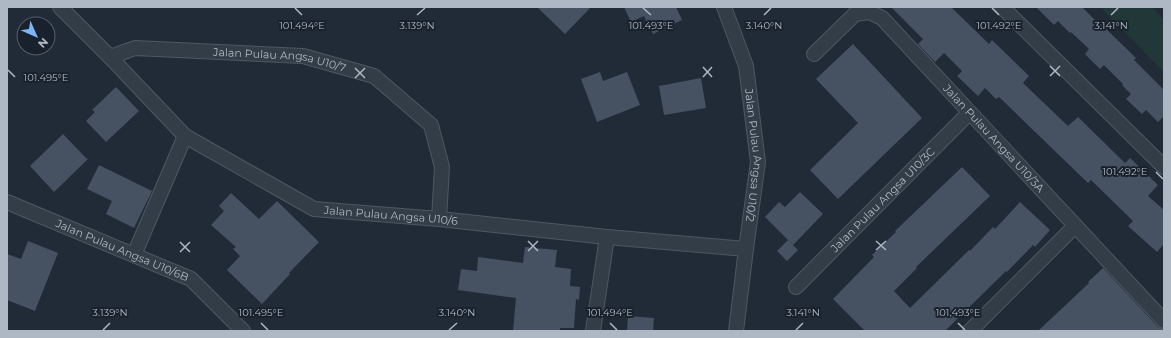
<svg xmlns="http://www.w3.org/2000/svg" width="1171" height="338" font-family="Montserrat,sans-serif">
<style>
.green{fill:#223738}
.building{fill:#465261}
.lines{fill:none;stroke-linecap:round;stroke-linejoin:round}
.street-casing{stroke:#4e5862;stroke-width:16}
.street{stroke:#333d47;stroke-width:14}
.ticks{fill:none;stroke:#adb8c4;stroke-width:1.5}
.labels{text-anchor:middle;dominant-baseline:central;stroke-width:4;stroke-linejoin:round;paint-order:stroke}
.street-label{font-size:11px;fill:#adb8c4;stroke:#19222c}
.ticks-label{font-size:10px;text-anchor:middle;fill:#adb8c4;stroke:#19222c;stroke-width:4;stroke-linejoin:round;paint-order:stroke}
</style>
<rect width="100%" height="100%" fill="#202b37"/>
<path class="green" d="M1100 7H1152L1164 20V72Z"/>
<g class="building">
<path d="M537 7H591L565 34Z"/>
<path d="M624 7H676L682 20 653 34 644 16 631 22Z"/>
<path d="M891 7H951L989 44 992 40 1029 76 1023 83 1068 126 1078 117 1125 163 1130 158 1158 185 1148 196 1164 210V244L1157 252 1128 226 1133 221 1091 180 1088 183 999 97 996 99 985 88 978 96 957 76 962 71 944 53 935 62 918 44 923 39Z"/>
<path d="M1036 7H1082L1097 22 1098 21 1136 58 1134 60 1164 90V116L1158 122 1146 110 1142 114 1126 99 1131 94 1122 85 1123 84 1104 65 1100 69 1085 54 1089 49 1071 32 1070 33 1058 21 1054 25Z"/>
<path d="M853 44 922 118 838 199 810 170 858 123 816 79Z"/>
<path d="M600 72 603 81 627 72 640 105 597 122 581 79Z"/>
<path d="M701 78 706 108 664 115 659 86Z"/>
<path d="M116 87 139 111 106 142 86 121 95 112 92 110Z"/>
<path d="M63 134 86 158 88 159 54 192 30 166Z"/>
<path d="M99 165 152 191 134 228 106 214 112 201 87 189Z"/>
<path d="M962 167 990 196 916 267 917 268 894 291 910 308 969 250 970 251 993 227 995 229 1020 202 1050 230 1035 247 1033 245 1007 272 1006 271 945 331H865L833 299 874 257 872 255 896 232 895 231Z"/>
<path d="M800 192 823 214 793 245 765 217 779 202 785 207Z"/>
<path d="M231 193 259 219 277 201 319 242 289 273 290 274 262 304 227 270 240 256 233 249 236 247 211 225 224 211 219 206Z"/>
<path d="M788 240 798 250 787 261 777 251Z"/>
<path d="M28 241 58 253 35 311 7 300V254L21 259Z"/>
<path d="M525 247 557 250 555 267 571 269 570 286 580 287 579 300 576 299 574 328H560V331H513L516 298 458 290 461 269 477 271 478 257 523 263Z"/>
<path d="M1103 268 1158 327 1164 329V331H1038L1089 283 1088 282Z"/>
<path d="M628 316 654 318 653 331H627Z"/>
</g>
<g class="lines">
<g class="street-casing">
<g id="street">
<path id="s1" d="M60 7 110 57 185 136 314 209 439 219 607 237 746 249"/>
<path id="s2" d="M724 7 746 66 758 162 746 249 736 331"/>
<path d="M1002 7 1164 167"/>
<path id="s3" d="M814 54 855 14 869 12 882 18 1164 321"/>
<path id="s4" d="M110 57 135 48 303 56 374 76 431 125 442 167 439 219"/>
<path id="s5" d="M7 202 191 279 243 331"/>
<path d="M134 255 185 136"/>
<path id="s6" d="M796 287 969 113"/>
<path d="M593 331 607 237"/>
<path d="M970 331 1075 226"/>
</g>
</g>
<use href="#street" class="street"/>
</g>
<path class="ticks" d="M295 8 302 15M643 8 651 15M992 8 999 15M417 15 425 8M764 15 771 8M1111 15 1118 8M1050 66 1060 76M703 67 712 77M355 68 365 78M8 70 15 77M1050 76 1060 66M703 77 712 67M355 78 365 68M1156 172 1163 179M528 241 538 251M876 241 886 250M180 242 190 252M876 250 886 241M528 251 538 241M180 252 190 242M261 323 268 330M610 323 617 330M958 323 965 330M103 330 110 323M449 330 457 323M796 330 803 323"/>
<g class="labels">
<g class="street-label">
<text stroke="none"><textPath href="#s4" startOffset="172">Jalan Pulau Angsa U10/7</textPath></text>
<text stroke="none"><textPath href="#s3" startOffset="250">Jalan Pulau Angsa U10/3A</textPath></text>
<text stroke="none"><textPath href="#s2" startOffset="153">Jalan Pulau Angsa U10/2</textPath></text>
<text stroke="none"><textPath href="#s6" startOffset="123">Jalan Pulau Angsa U10/3C</textPath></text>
<text stroke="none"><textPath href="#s1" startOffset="405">Jalan Pulau Angsa U10/6</textPath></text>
<text stroke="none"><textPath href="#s5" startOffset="125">Jalan Pulau Angsa U10/6B</textPath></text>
</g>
</g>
<g class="ticks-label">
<text x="302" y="29">101.494°E</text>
<text x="417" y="29">3.139°N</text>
<text x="651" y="29">101.493°E</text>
<text x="764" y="29">3.140°N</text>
<text x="999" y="29">101.492°E</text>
<text x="1111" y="29">3.141°N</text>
<text x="46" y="81">101.495°E</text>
<text x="1125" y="175">101.492°E</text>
<text x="110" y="316">3.139°N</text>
<text x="261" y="316">101.495°E</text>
<text x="457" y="316">3.140°N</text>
<text x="610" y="316">101.494°E</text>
<text x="803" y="316">3.141°N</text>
<text x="958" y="316">101.493°E</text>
</g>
<rect width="1171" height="338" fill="none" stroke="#adb8c4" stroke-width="16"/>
<g transform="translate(36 36) rotate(135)"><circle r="19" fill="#19222c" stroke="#545e69"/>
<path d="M0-3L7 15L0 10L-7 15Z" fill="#7eb5f8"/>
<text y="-6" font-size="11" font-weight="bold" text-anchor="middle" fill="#adb8c4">N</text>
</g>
</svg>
